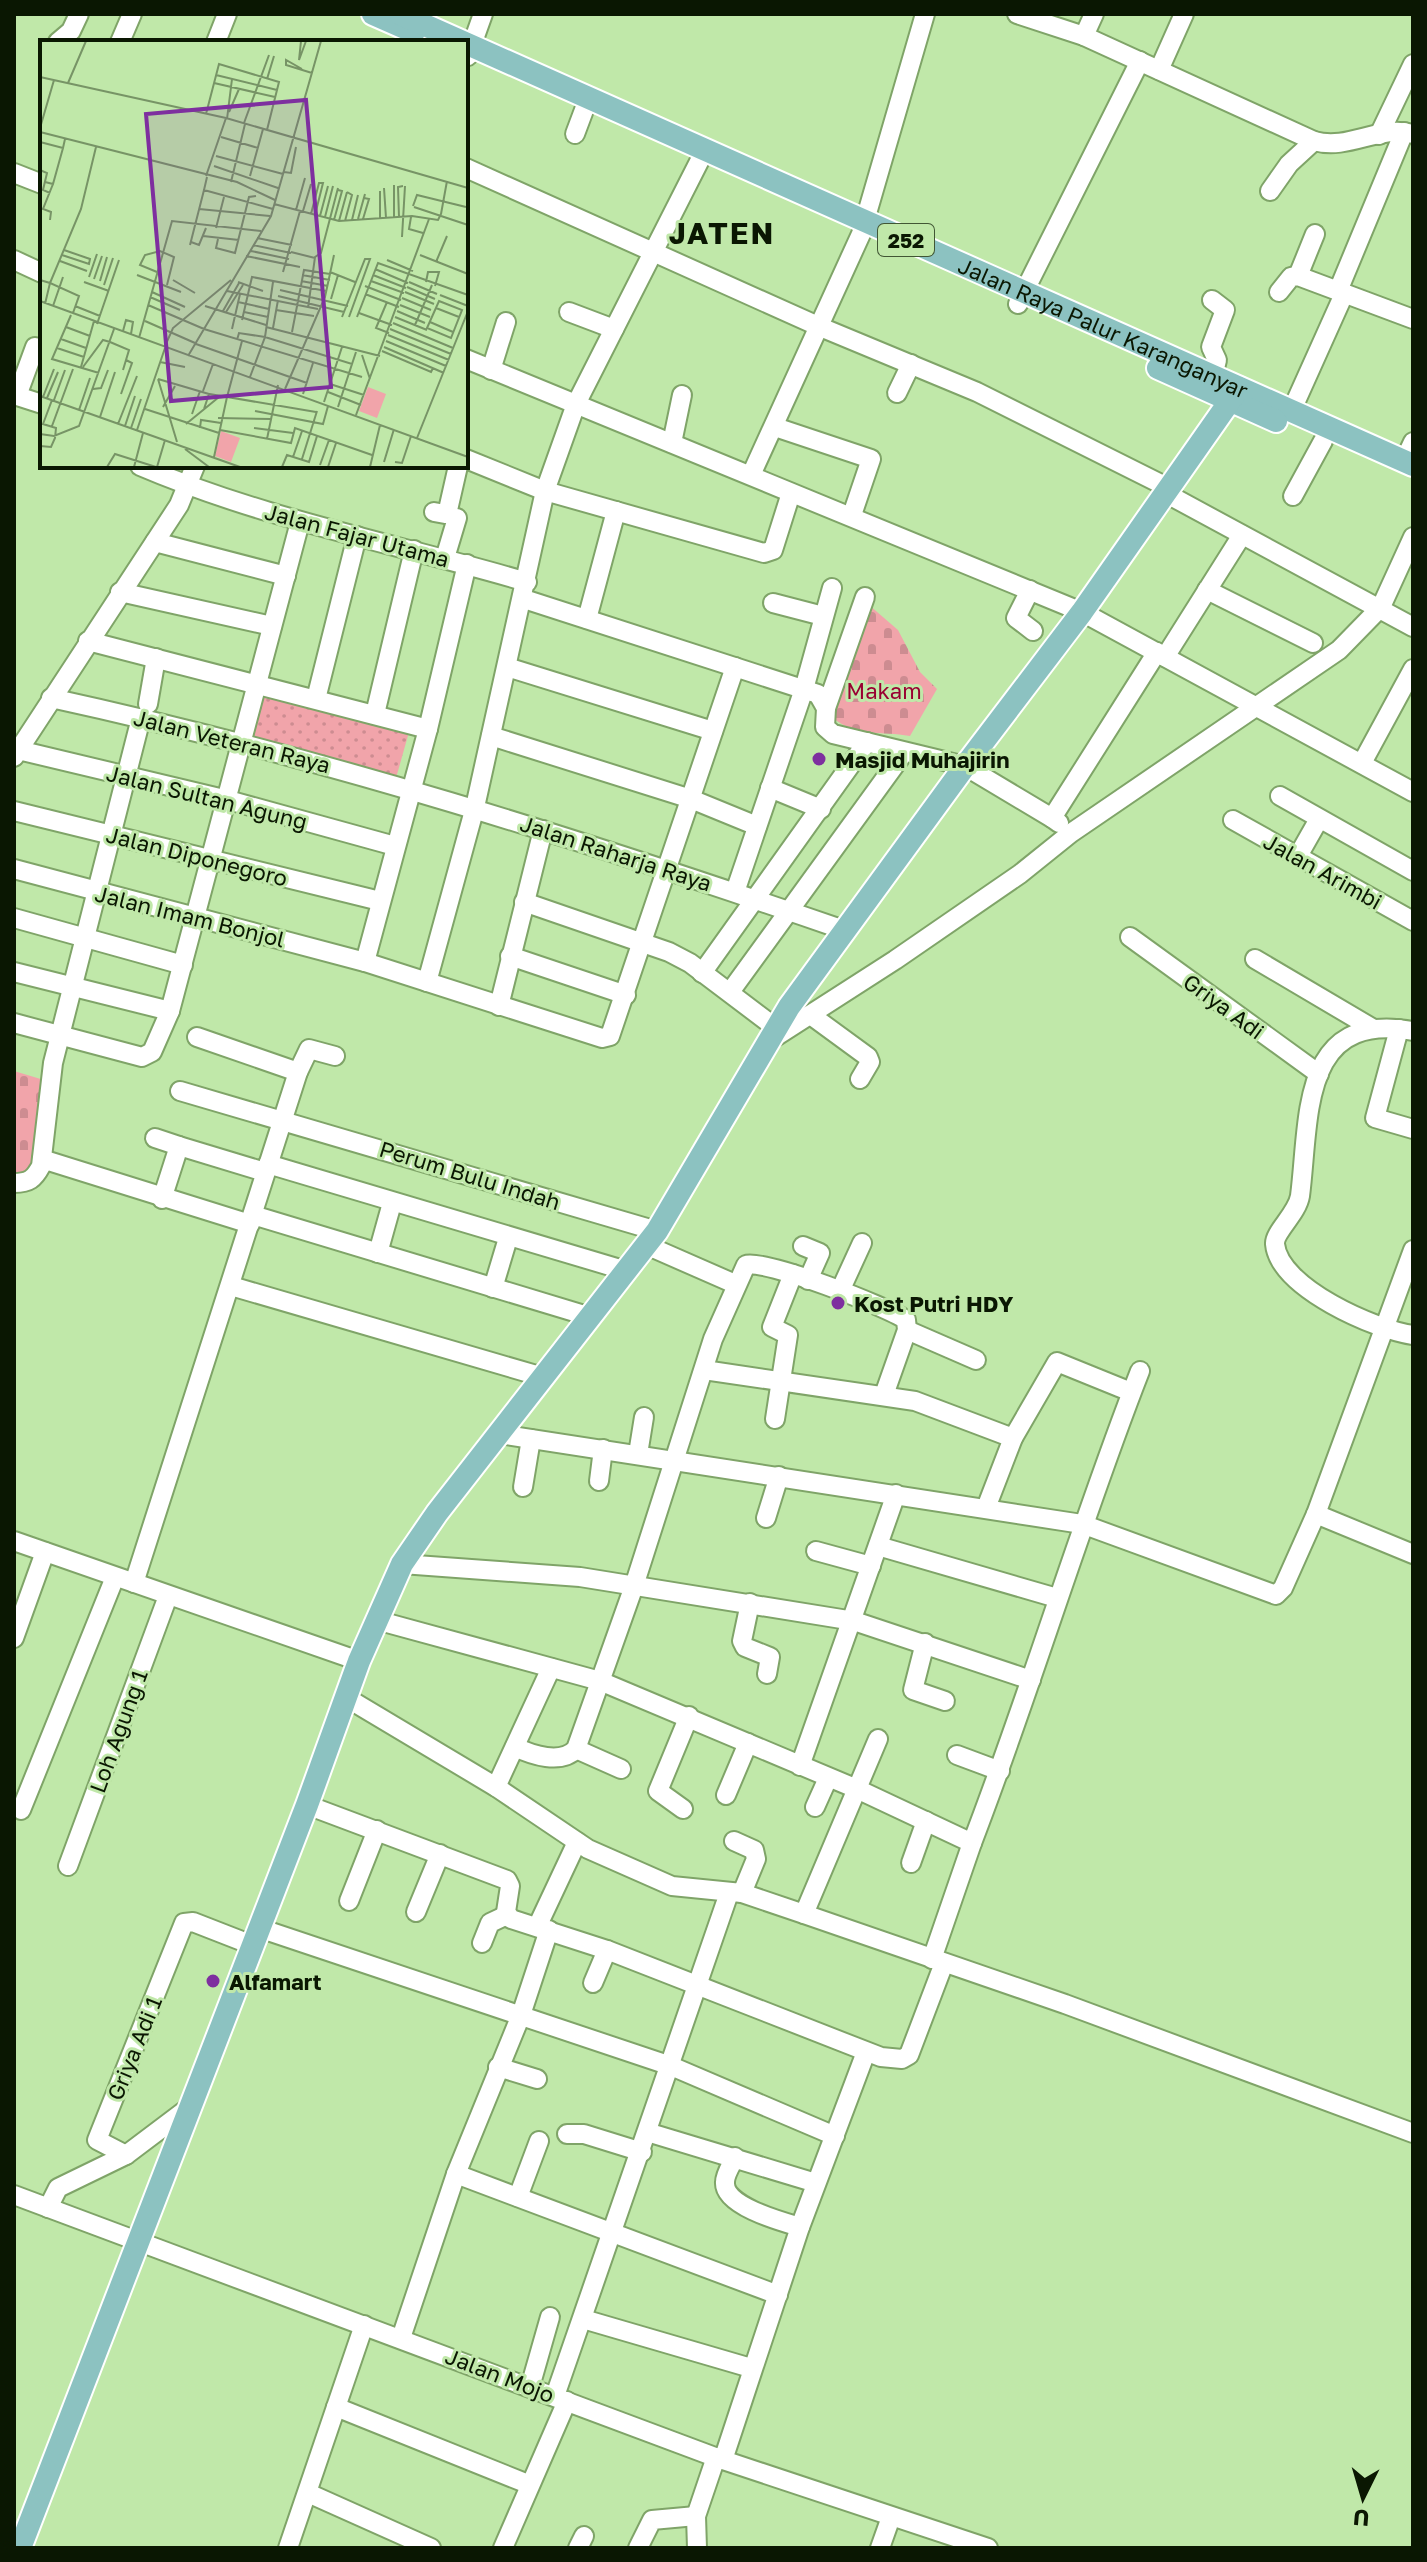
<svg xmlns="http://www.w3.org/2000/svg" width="1427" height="2562" font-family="'Golos Text',sans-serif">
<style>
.grass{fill:url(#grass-dots)}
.cemetery{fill:url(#cemetery-stones)}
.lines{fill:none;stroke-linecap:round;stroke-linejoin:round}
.minor-casing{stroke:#7fa468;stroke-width:22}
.major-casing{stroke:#fff;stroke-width:26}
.minor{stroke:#fff;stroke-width:18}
.major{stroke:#8cc2c1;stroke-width:22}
.poi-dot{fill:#7e2f9f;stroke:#c0e8a9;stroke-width:3}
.labels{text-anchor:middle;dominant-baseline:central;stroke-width:6;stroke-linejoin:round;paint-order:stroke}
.shield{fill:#c0e8a9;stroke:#415634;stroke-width:2}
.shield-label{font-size:20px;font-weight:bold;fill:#0a1702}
.street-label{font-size:22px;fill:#0a1702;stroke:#c0e8a9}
.park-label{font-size:22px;fill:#990032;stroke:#c0e8a9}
.poi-label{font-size:22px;font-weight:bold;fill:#0a1702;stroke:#c0e8a9;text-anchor:start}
.district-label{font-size:30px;font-weight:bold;letter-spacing:2px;fill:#0a1702;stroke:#c0e8a9}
.inset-road{fill:none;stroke:#779466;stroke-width:2}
.view{fill:#7e2f9f;fill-opacity:0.15;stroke:#7e2f9f;stroke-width:4}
.inset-edge{fill:none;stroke:#0a1702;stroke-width:4}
</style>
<defs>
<pattern id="grass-dots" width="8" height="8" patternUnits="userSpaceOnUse" patternTransform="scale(2)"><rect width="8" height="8" fill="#f1a4aa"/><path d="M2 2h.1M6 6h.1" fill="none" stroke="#cd8c91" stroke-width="1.8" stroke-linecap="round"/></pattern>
<pattern id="cemetery-stones" width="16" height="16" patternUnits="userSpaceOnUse" patternTransform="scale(2)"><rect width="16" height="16" fill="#f1a4aa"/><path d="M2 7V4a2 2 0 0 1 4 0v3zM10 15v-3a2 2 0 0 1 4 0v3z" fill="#cd8c91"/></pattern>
</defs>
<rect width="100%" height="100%" fill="#c0e8a9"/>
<path class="grass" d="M263 692 409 732 396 778 250 739Z"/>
<g class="cemetery">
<path d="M869 605 898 630 920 672 937 689 910 736C881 731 856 737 833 718Z"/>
<path d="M14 1071 44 1080 36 1157 30 1170 14 1177Z"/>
</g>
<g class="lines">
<g class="minor-casing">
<g id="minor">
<path d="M1017 14 1084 36 1094 14"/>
<path d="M1084 36 1314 141C1349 151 1380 124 1413 134"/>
<path d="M58 42 71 31 79 14"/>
<path d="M120 42 132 14"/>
<path d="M216 42 227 14"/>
<path d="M468 56 483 14"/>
<path d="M1159 70 1184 14"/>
<path d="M575 134 584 110"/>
<path d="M1379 135 1413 64"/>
<path d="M466 168 818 326 977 392 1171 489"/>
<path d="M14 173 42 184"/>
<path d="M1270 191 1289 164 1314 141"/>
<path d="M14 260 42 273"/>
<path d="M1298 276 1315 234"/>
<path d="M1338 291 1404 132"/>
<path d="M1279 292 1291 277 1298 276 1413 319"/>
<path d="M1212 300 1225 310 1211 347 1217 360 1213 376"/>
<path d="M1018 304 1140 61"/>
<path d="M569 312 614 329"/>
<path d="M466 359 1082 612 1413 792"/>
<path d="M491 370 506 322"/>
<path d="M897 393 911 364"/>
<path d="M14 395 42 404"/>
<path d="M17 396 35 347"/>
<path d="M1291 412 1344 294"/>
<path d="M775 427 871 459 852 515"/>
<path d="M672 443 682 395"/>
<path d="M466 459 545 491 764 553 773 550 791 493"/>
<path d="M1404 461 1413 442"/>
<path d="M140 466C264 519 398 544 527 582"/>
<path d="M751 475 861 234 925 14"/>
<path d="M1167 494 1413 627"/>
<path d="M1293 496 1323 441"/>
<path d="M434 512 445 514 448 510 458 466"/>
<path d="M155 542 286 576"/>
<path d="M445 558 457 518"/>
<path d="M1030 590 1016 618 1033 631"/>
<path d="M1207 590 1313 643"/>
<path d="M120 592 272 626"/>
<path d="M524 599 818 694 826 708 825 727 833 734 965 766 1052 818"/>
<path d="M773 603 823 616"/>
<path d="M587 619 616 511"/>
<path d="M88 641 428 729"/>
<path d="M1165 657 1242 535"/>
<path d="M507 667 713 731"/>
<path d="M51 698C322 757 583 840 844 930"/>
<path d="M316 699 357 536"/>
<path d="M148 704 156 658"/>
<path d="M826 708 865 597"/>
<path d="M375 714 414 550"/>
<path d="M491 736 691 799 757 826"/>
<path d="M14 749 228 800 395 846"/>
<path d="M14 757 179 505 195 466"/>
<path d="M1362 763 1413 669"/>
<path d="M770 788 821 809"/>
<path d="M1280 796 1413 871"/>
<path d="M14 811 380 901"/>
<path d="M1233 820 1413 921"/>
<path d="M1059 823 1052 818 1157 652"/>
<path d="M1298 856 1319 819"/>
<path d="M14 869 365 962 602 1038 610 1036 735 667"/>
<path d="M735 892 804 689 832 588"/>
<path d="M524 902 669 952 690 963 776 1028"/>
<path d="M14 918 183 965"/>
<path d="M1130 937 1319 1074"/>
<path d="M510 956 626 995"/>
<path d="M1255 959 1372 1028"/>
<path d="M365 962 428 729 467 564"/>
<path d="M14 972 170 1011"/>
<path d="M702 973 867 742"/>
<path d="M427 982 475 807 545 491 576 404 705 150"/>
<path d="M730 992 900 758"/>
<path d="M499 1006 543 830"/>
<path d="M812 1016 868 1057 870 1062 860 1079"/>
<path d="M14 1023 142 1057 152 1052 170 1011 300 522"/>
<path d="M1399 1029 1375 1118 1413 1129"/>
<path d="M1413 1031C1299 1010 1310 1119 1300 1196 1297 1214 1274 1232 1275 1244 1279 1288 1376 1330 1413 1335"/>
<path d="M197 1037 298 1072"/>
<path d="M769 1041 895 960 1020 874 1071 833 1339 650 1381 607 1413 537"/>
<path d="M180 1091 657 1231"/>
<path d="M155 1138 179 1146 162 1199"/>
<path d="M179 1146 265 1172"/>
<path d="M42 1159 250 1224"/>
<path d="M268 1164 627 1271"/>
<path d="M14 1183C29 1183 34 1179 41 1166L53 1063 141 718"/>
<path d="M253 1215 591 1317"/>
<path d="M646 1245 735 1284"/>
<path d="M803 1246 820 1253 808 1280"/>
<path d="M378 1253 392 1203"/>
<path d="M231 1286 543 1377"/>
<path d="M493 1288 508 1238"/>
<path d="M840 1291 862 1243"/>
<path d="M907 1330 976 1360"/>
<path d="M704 1370 915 1401 1013 1438"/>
<path d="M775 1419 788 1335 772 1327 793 1274"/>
<path d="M499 1434 1082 1524 1276 1595 1283 1588 1316 1514 1413 1250"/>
<path d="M638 1454 644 1417"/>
<path d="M599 1481 603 1449"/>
<path d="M523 1487 531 1439"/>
<path d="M986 1508 1013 1438 1057 1362 1131 1392"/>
<path d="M1316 1514 1413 1554"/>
<path d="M766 1518 779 1476"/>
<path d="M14 1541 359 1661"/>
<path d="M878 1546 1057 1598"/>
<path d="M816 1551 871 1566"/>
<path d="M402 1564 580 1577 854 1621 1031 1680"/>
<path d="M134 1583 298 1072 309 1049 335 1056"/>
<path d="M750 1603 742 1641 745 1647 770 1657 767 1674"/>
<path d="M376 1620 600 1681 857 1789 972 1843 932 1959"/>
<path d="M14 1638 45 1552"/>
<path d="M925 1643 913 1690 945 1701"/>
<path d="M347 1698 496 1787 588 1849 672 1886 742 1893 804 1914 1065 2004 1413 2133"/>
<path d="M515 1747C532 1755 561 1765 576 1749L634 1586 713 1339 746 1265C762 1258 888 1307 906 1320L907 1330 884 1395"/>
<path d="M576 1749 621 1769"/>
<path d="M957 1755 1000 1771"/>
<path d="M800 1766 896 1494"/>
<path d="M496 1787 551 1668"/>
<path d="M726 1795 748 1743"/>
<path d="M307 1805 507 1880 510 1886 506 1912 511 1919 607 1950 881 2057 902 2059 909 2055 944 1963"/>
<path d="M815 1807 828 1778"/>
<path d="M683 1809 658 1791 689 1716"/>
<path d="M21 1810 115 1577"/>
<path d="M734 1841 754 1850 756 1859 742 1893"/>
<path d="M972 1843C1032 1687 1079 1527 1140 1371"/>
<path d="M911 1863 926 1821"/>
<path d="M68 1866 168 1596"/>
<path d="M349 1901 377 1830"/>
<path d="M416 1912 440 1854"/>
<path d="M804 1914 878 1739"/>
<path d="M538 1925 577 1842"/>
<path d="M259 1928 671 2066 835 2136"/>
<path d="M482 1943 490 1923 507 1915"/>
<path d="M593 1983 607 1950"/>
<path d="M498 2067 537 2079"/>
<path d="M647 2132 816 2183"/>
<path d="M567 2134H584L642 2152"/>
<path d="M126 2155 97 2140 184 1923 193 1922 252 1945"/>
<path d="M735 2157C732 2164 725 2174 725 2182 723 2206 783 2222 800 2227"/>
<path d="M456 2174 778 2295"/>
<path d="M14 2195 723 2460 988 2548"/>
<path d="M518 2197 539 2141"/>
<path d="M48 2208 58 2188 126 2155 187 2109"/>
<path d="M583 2319 751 2368"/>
<path d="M401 2338 456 2174 521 2015 549 1930"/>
<path d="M530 2387 550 2317"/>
<path d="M555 2396 729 1893"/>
<path d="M336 2407 528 2484"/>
<path d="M723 2460 800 2227 866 2052"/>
<path d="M308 2493 431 2548"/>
<path d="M288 2548 364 2325"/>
<path d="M503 2548 567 2401"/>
<path d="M578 2548 584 2536"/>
<path d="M638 2548 652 2520 696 2516"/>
<path d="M697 2548 696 2516 716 2457"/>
<path d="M880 2548 891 2517"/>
</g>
</g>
<g class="major-casing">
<g id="major">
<path d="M373 14 414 32"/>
<path id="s1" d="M400 14 1413 465"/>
<path d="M1158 368 1276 421"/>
<path d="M20 2548 307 1805 359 1661 402 1564 437 1513 657 1231 789 1007 965 766 1082 612 1239 388"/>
</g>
</g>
<use href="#minor" class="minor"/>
<use href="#major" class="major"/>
</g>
<g class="poi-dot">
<circle cx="819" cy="759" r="8"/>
<circle cx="838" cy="1303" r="8"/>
<circle cx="213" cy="1981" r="8"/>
</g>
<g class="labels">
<rect class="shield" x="878" y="224" width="56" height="32" rx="6"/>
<g class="shield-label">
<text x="906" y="240">252</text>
</g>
<g class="street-label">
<text stroke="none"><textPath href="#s1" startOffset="770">Jalan Raya Palur Karanganyar</textPath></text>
<text transform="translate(357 535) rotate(15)">Jalan Fajar Utama</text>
<text transform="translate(232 741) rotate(14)">Jalan Veteran Raya</text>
<text transform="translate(207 797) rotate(14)">Jalan Sultan Agung</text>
<text transform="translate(616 853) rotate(18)">Jalan Raharja Raya</text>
<text transform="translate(197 856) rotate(14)">Jalan Diponegoro</text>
<text transform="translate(1323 871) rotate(29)">Jalan Arimbi</text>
<text transform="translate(190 916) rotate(14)">Jalan Imam Bonjol</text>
<text transform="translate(1224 1006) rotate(36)">Griya Adi</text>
<text transform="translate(470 1175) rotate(17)">Perum Bulu Indah</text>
<text transform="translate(118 1731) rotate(-70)">Loh Agung 1</text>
<text transform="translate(134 2048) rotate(-68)">Griya Adi 1</text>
<text transform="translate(500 2375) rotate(21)">Jalan Mojo</text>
</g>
<g class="park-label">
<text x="884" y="690">Makam</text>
</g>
<g class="poi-label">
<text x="835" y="759">Masjid Muhajirin</text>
<text x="854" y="1303">Kost Putri HDY</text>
<text x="229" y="1981">Alfamart</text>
</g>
<g class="district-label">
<text x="722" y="233">JATEN</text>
</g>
</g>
<g transform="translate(40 40)">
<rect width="428" height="428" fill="#c0e8a9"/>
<path d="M328 347 346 354 337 378 319 371ZM181 391 200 398 191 422 175 416Z" fill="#f1a4aa"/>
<path class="inset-road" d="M261 1 259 20 266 1M262 29 246 20V25L272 33M176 35 237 50M0 37 186 78 428 148M227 39 234 16M28 43 46 1M174 43 235 57M189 72 199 49M166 74 179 24 239 42 227 90M187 79 192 39M204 83 229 15M0 88 14 40M0 92 197 142 235 160M181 97 218 108M0 102 23 108 25 99M176 116 243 134M174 126 238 148M0 130 7 133 3 150 10 153M244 132 251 133 256 107M166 136 186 78M210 136 223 89M167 137 164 150 233 169M5 142 13 144 23 108M191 142 205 84M354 145V178M344 148 346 178M340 151V178M234 164 299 181 372 176 398 180 401 174M373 166 377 155 426 167M374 167 428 185M159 169 230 176M256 170 265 138M263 171 271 144M271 174 279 143H283L275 175M401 174 407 141M280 176 288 146M285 177 293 146M359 177 358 147 363 146M371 177 369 189 383 193M318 179 325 154M323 179 329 159 324 158M10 180 11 172 3 169 13 144M294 180 302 151 298 150M312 180 318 155M299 181 307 152M305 181 312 155 307 152M176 188 184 157M163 196 199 200M362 197 365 146M217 198 252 205M178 199 176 208 195 213 209 157 216 156M151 202 159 205 166 188M150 205 164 150M213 205 251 213M211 211 249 219M251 212 275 218M22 215 49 224 50 219 24 210M380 215 428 234M206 216 260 227M347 220 373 231M20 221 47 231M396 222 407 196M335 229 368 243M117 232 100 225 105 215 120 211 134 217 127 245M243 232 260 171M290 232 315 242M97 235 141 252M262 235 290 240M333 235 366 248M49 237 57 214M54 239 62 216M0 240 10 243 5 264M133 240 155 253M60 241 67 217M261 241 288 246M331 241 364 253M44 242 69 251M198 242 223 251M369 242 397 254M386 242 388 232H399L395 246M64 245 73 218M325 246 361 260M367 247 395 259M240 250 308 266M187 251 278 269M112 252 145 267M365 252 394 264M325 254 359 267M400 255 428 266M238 256 304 272M110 257 140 270M362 258 391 270M291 259 298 235M0 261 428 417M399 261 422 270 411 298 387 288ZM198 262 229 269M347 262 336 288 349 293M108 265 164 289 322 337M360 265 390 277M13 266 23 237M35 266 60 276M165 266 226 285M268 268 275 217 281 213 298 148M396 268 419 277M236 270 274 276M183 271 199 243M357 271 385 283M186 272 203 245M204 272 228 277M33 273 39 256 10 243 41 169 56 107M319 273 352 285M31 275 12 319 59 333M302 277 325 219H330L309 277M317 277 338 223 428 255M355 277 387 290M202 280 212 237 286 251M105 281 155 303M390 282 413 292M353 283 413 308M57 284 79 220M375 285 392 245M26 287 50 296M226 287 340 316M233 288 238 260M192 289 200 254M350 289 411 314M83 291 86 280 93 282 91 294M252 292 264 230 290 234M348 295 409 320M99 298 132 181 221 191M21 299 46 308M197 300 199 293 225 297 312 324 316 312M346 301 406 326M70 302 89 310 83 330M156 304 267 343M125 306 133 288 191 240M344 307 404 333M17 308 44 317M342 311 391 332 393 328M322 315 330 339M148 316 231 176 281 1M120 322 145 327M41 327 54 281M43 327 63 300 70 302M210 337 225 297 233 242M118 339 137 402M118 339 169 354M290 344 324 355M53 349 61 348 68 330M245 349 285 257 294 215M163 351 173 324M288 352 321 365M81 354 92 323 86 320M263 354 273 323M0 356 200 427M3 357 14 329M7 358 18 332M14 360 25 330M284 362 302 307M123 367 135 346M298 367 312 324M105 369 179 393M164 369 169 354 187 357 202 301M39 370 50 338M215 371 283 384 288 366M152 374 160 351M316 375 389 179M60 377 75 332M178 378 231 379M78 384 97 336M146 384 179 357M12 386 33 329M85 386 95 356M91 388 101 359M160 388 161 380 181 383M214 388 253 393M97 390 125 308M180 390 251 403 255 388 332 415M0 394 14 396 39 386 74 289M377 398 428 271M227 399 238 345M0 406 11 407 15 398 16 388 3 384 12 360M145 409 169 427M174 417 187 357 276 372M253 417 262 391M262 419 277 371M344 422 354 389M355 422 362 423 371 396M280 425 289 400M67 427 75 414 116 427M94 427 103 393M117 427 125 400M242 427 247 415 269 422 277 396M288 427 296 403M330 427 340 385"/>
<path class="view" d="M266 60 291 347 131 361 106 74Z"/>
<rect width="428" height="428" class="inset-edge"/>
</g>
<rect width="1427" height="2562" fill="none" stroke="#0a1702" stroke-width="32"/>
<g transform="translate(1363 2498) rotate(185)" stroke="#c0e8a9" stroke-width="6" paint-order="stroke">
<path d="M0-6L14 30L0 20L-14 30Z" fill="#0a1702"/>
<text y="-12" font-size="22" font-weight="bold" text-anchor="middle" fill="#0a1702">U</text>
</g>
</svg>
